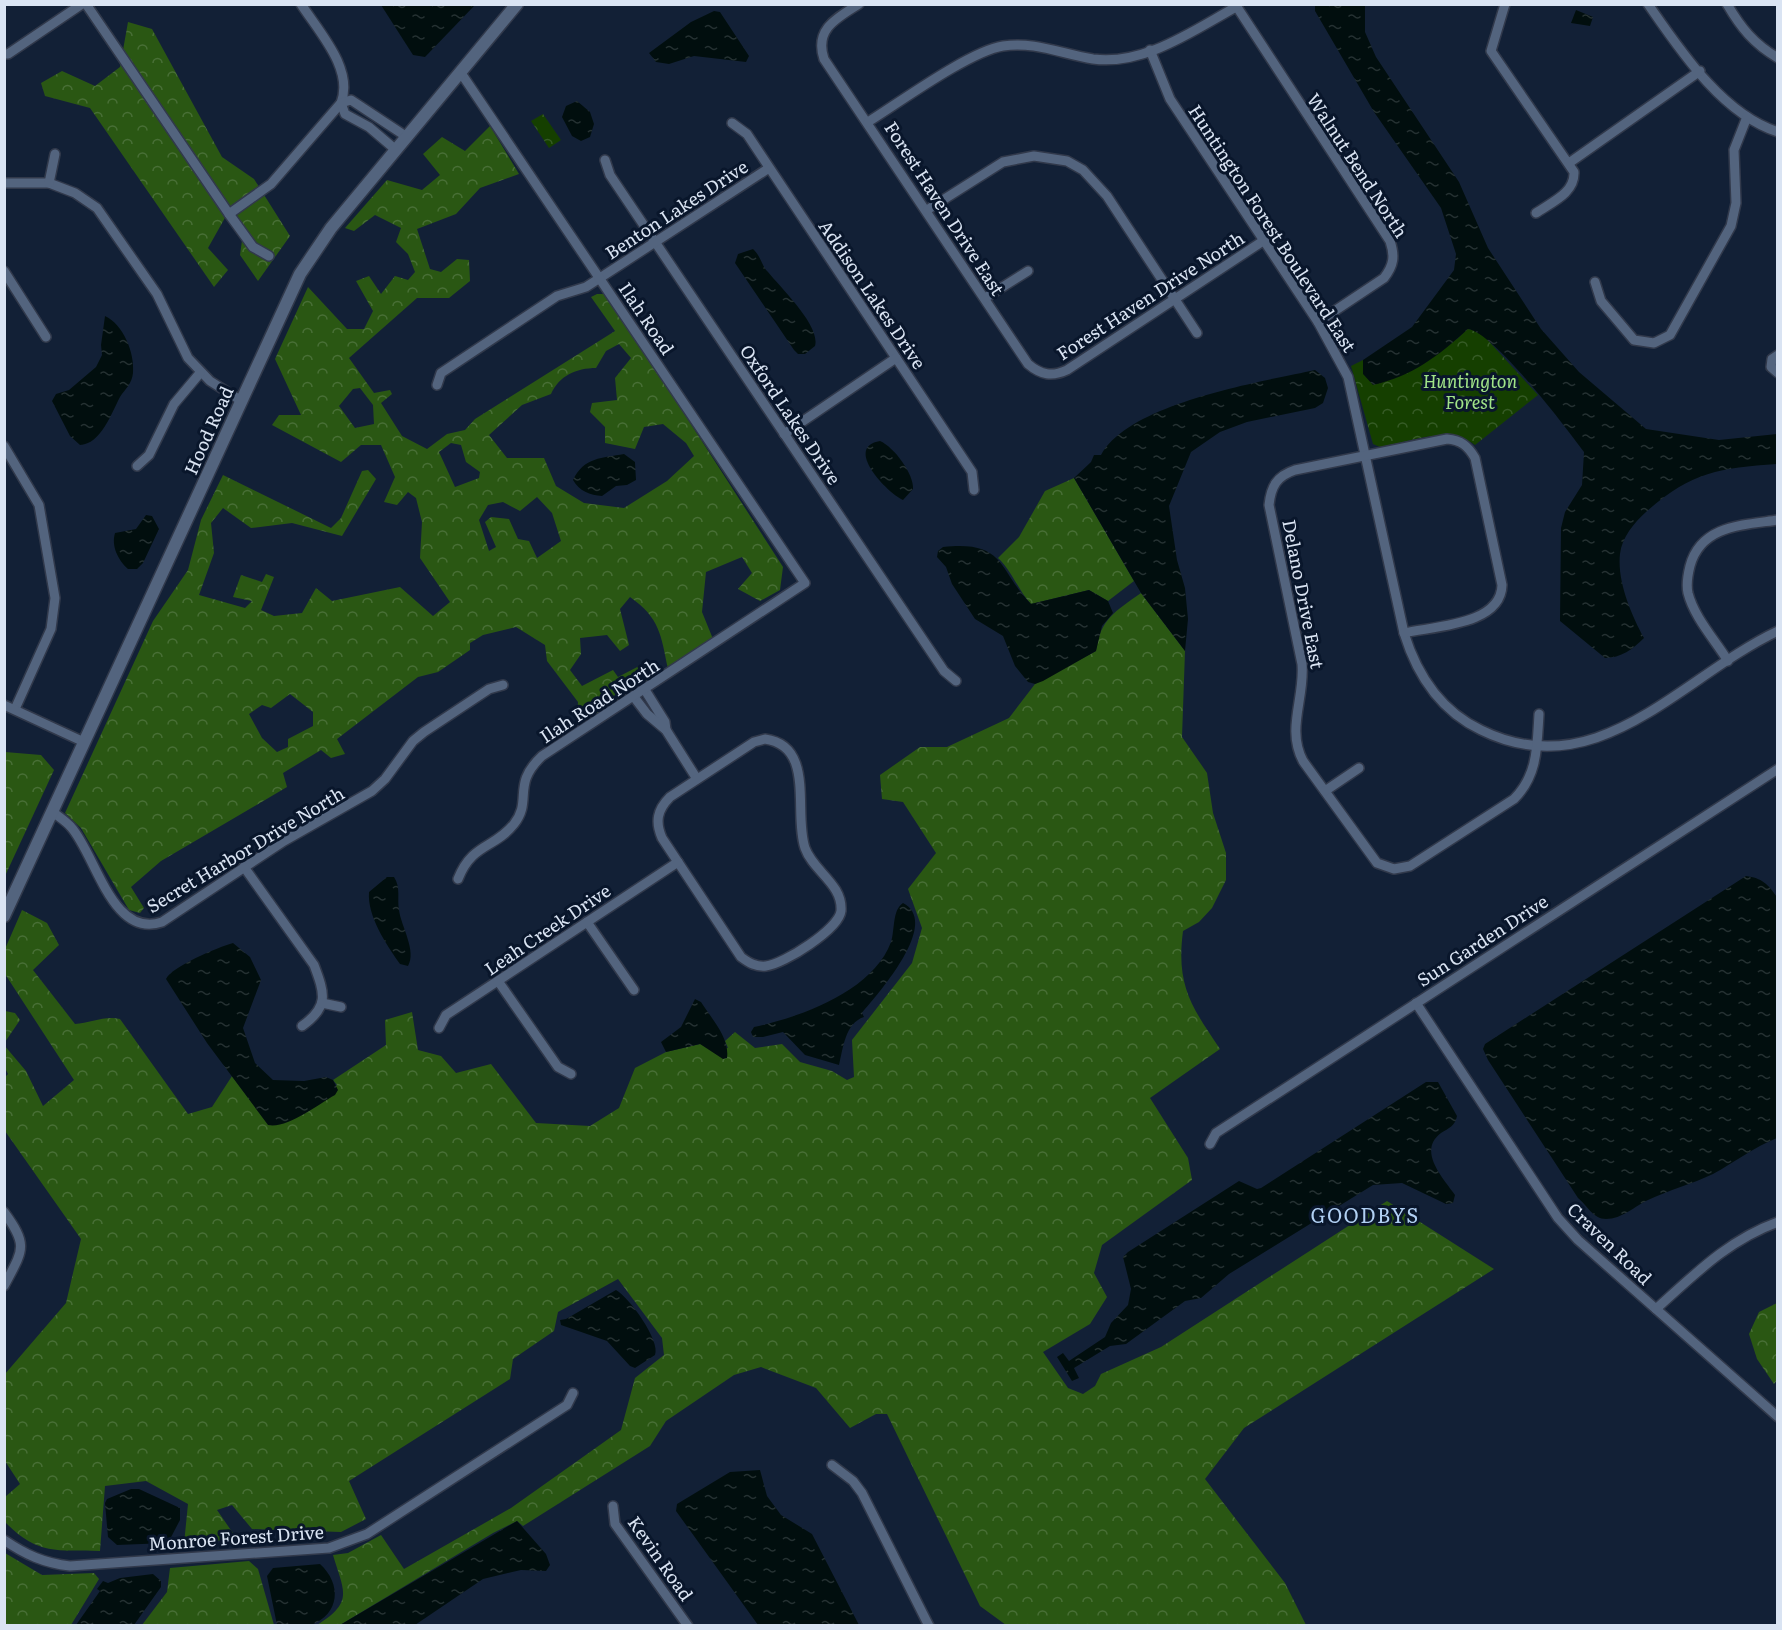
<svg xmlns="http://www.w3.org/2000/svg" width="1782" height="1630" font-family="Literata,serif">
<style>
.forest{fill:url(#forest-crowns);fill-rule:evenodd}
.park{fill:url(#park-crowns)}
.water{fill:url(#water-ripples)}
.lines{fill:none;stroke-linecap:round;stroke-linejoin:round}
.minor-casing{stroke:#31394b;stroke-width:12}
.tertiary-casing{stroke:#31394b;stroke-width:15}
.minor{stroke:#53647e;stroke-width:9}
.tertiary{stroke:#53647e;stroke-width:12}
.labels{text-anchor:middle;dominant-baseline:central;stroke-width:6;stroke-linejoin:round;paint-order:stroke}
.street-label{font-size:18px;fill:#dae4f3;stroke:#09162b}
.park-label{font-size:18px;font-style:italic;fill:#a1e488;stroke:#09162b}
.neighbourhood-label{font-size:20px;letter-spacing:1.5px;fill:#b1d0f3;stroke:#09162b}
</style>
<defs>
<pattern id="forest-crowns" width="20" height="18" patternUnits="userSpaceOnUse" patternTransform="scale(1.5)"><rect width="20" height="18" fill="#2a5713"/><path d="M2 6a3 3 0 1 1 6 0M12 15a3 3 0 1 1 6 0" fill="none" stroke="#486f36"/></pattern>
<pattern id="park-crowns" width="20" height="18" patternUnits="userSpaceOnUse" patternTransform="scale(1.5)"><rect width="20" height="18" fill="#153f00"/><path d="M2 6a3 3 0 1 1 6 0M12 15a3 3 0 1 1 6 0" fill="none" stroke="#365b26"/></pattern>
<pattern id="water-ripples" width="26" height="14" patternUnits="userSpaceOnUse" patternTransform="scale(1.5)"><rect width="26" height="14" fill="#010e0e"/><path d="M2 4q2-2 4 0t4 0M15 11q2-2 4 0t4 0" fill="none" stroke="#253132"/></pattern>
</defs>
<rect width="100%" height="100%" fill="#122036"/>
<g class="forest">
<path d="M128 22 152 29 222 157 254 179 290 236 258 281 240 255 244 226 226 216 208 248 228 270 214 287 90 108 45 96 41 83 62 71 95 86 120 67Z"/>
<path d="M490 126 519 174 480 188 456 214 417 229 430 269 441 272 457 259 469 260 470 281 449 298H417L349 358 374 393 390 390 392 394 381 403 402 436 427 449 447 434 465 430 475 419 615 331 591 297 597 294H607L783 567 780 590 760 601 738 589 752 573 742 557 706 572 702 612 713 639 668 669C661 635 660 618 630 597L620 609 629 645 620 651 607 635 580 638 581 654 570 670 582 686 613 670 618 677 645 663 653 665 657 678 592 719 577 717 578 702 547 661 545 645 516 627 483 635 470 643V650L438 672 418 677 337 739 345 754 331 758 321 750 283 773 287 787 161 861 131 887 144 908 140 913 129 910 81 828 65 813 153 621 188 570 201 520 223 475 331 528 341 518 362 471 368 470 376 479 342 536 292 523 251 528 223 508 211 523 214 553 199 595 245 608 252 601 233 597 241 575 262 582 266 574 274 577 261 610 274 616 302 613 316 588 332 601 400 587 433 616 450 602 420 558 422 522 416 498 408 492 397 505 384 502 395 477 381 445H361L341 462 272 425 279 415H301L275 359 308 287 347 329H364L373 311 356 281 369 276 381 294 395 276 408 280 415 272 408 254 396 242 401 228 375 215 354 231 345 228 387 180 422 190 440 175 423 154 442 137 465 151ZM619 344 631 358 615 378 617 400 592 403 590 412 605 427V443L635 449 644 427 663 424 686 443 694 456 667 481 624 508 584 503 556 486 544 458H507L489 435 522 405 551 394C559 376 576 368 596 368L606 351ZM360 388 373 405 374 424 355 428 339 406 353 389ZM451 443 461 445 466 462 480 472 479 478 455 487 439 452ZM537 497 552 513 561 541 537 558 529 541 518 539 509 519 491 517 485 522 496 547 489 551 479 520 488 505 503 502 520 511ZM290 694 313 712V726L288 739V747L277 752 262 738 249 714 262 705 271 708Z"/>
<path d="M1074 478 1134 581 1108 601 1089 590 1031 604C1018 590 1012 571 998 558L1019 537 1045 491Z"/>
<path d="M1141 593 1185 651 1182 737 1207 773 1213 813 1226 853V880L1212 908 1199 922 1183 931C1176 985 1191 1006 1220 1049L1150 1098 1188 1158 1192 1180 1102 1245 1094 1273 1107 1297 1090 1324 1043 1352 1068 1388 1083 1394 1095 1386 1101 1374 1161 1347 1387 1201 1494 1269 1244 1428 1205 1479 1285 1583 1306 1625H1006L980 1606 887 1414H876L850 1428 816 1388 761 1367 734 1375 666 1421 650 1446 523 1526 517 1521 493 1533 340 1625H317C354 1602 344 1592 333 1555L348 1553 381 1535 404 1569 511 1508 621 1430 635 1378 664 1355 662 1338 618 1279 558 1312 554 1331 513 1359 510 1379 349 1481 366 1519 341 1532 252 1529 232 1505 217 1510 237 1539 184 1544 188 1504 146 1481 105 1486 100 1551C56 1550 37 1555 5 1522V1497L20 1484 5 1461V1374L66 1303 81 1239 5 1131V1077L8 1074 5 1068 4 1045 26 1071 43 1106 74 1080 5 974V949L22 910 47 923 59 945 33 970 75 1024C90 1023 106 1015 120 1019L188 1114 212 1107 232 1076 268 1124C299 1116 314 1109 337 1085L333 1080 386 1045 385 1020 412 1012 418 1050 441 1056 456 1073 491 1064 536 1123 590 1126 619 1108 635 1068 666 1052 700 1044 728 1048 725 1041 735 1032 755 1048 782 1044 800 1062 832 1071 847 1080 854 1077 852 1040 912 963 922 928 908 889 936 853 903 802 882 799 880 775 920 747H947L1009 718 1035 684 1096 651C1100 619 1116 611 1141 593Z"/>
<path d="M5 752 41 755 54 770 5 876Z"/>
<path d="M5 1011 15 1013 20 1020 5 1042Z"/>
<path d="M1777 1303 1778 1379 1774 1384 1757 1359 1749 1334 1759 1312Z"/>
<path d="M5 1553 42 1575 94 1573 99 1579 71 1625H5Z"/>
<path d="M249 1561 258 1569 274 1625H142L167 1592 170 1568Z"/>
</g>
<g class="park">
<path d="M543 114 561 140 549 148 531 121Z"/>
<path d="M1467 329 1476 330 1484 336 1538 395 1475 445C1449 425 1409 442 1380 447L1373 444 1351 366 1363 360V374L1457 339Z"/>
</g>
<g class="water">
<path d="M381 5 475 4V5L425 57 413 55Z"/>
<path d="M1315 5H1365V32L1376 57 1459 182 1488 248 1541 329 1579 372 1646 429 1719 440 1777 434V464C1719 468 1691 472 1646 512 1634 523 1622 537 1620 554 1617 581 1631 614 1644 638 1633 649 1621 658 1605 658L1560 621 1561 528 1565 512 1582 485 1584 452C1565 427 1495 333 1468 329 1438 356 1413 376 1373 385L1363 374V360L1412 327 1454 270 1456 254 1441 208 1374 112 1315 11Z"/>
<path d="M1576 10 1593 17 1590 26 1571 23Z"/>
<path d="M714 11 720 12 749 56 746 62 694 56 669 64 656 62 649 53 691 22Z"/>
<path d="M577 101 590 112 594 124 590 137 581 141 572 136 562 117 566 106Z"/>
<path d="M753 249C761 256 761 265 768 272 780 287 821 326 815 346L805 354H798L794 350 735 263 738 254Z"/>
<path d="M105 316C123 324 135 353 133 373 132 384 125 389 120 397 111 414 101 444 80 445L70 436 52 401 56 394 69 390 96 367 102 355 101 345Z"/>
<path d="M1315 370 1325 378 1328 388 1323 403 1315 408 1247 422 1220 432 1191 452 1169 506 1177 560 1185 588 1188 619 1185 651 1141 593 1074 478 1091 462 1094 455H1101C1129 403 1260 382 1315 370Z"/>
<path d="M880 441C894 447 914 474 913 489L903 500C887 493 843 447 880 441Z"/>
<path d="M624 454 635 462 636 480 627 485 616 486 602 496C590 495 579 491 573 480 584 457 602 458 624 454Z"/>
<path d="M146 515 152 516 159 529 143 563 137 569H128C118 560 111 546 115 533L136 529Z"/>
<path d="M943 547C1006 540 998 570 1031 604L1089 590 1108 601 1113 613 1102 626 1096 651 1043 681 1035 684 1028 682 1015 666 1003 636 975 619 952 584 946 567 937 557 938 551Z"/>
<path d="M1746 876C1762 878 1768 884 1777 897V1138C1754 1147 1735 1162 1713 1174 1692 1184 1669 1190 1648 1200 1635 1206 1622 1219 1606 1219 1593 1219 1587 1205 1578 1198L1488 1060 1483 1049 1485 1044Z"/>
<path d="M387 877H394C401 888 397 898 399 910 401 926 417 951 408 966L400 964C386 944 367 916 369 892Z"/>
<path d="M903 903C942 923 876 996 862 1013L864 1017C845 1023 843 1049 839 1065L805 1055 783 1032 763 1037H753L751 1032 754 1027C801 1017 873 991 891 942 895 930 892 910 903 903Z"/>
<path d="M233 943 250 957 261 980 243 1028 255 1063 273 1080 304 1081 326 1077 333 1080 338 1090 335 1095C317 1105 287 1129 268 1125L207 1043 166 979C171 967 218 947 233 943Z"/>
<path d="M695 999 701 1002C711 1018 730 1038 727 1058L723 1059 700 1044 666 1052 661 1042 681 1027Z"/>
<path d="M1426 1082H1438L1457 1116C1455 1126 1449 1128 1441 1133 1417 1151 1443 1178 1455 1195L1453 1203 1446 1204 1402 1183 1373 1185 1229 1274 1201 1298 1185 1301 1126 1344 1110 1346 1074 1368 1079 1378 1072 1381 1057 1357 1063 1353 1069 1361 1105 1337 1111 1323 1128 1305 1131 1289 1123 1257 1128 1252 1239 1181 1257 1189 1261 1188Z"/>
<path d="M616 1290C629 1297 661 1341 655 1355L635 1368 630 1366 607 1341 561 1325 560 1320 566 1319Z"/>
<path d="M760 1470 767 1496 781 1515 812 1534 859 1625H758L676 1511 677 1504 730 1472Z"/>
<path d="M131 1489H139L180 1508V1520L168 1543 117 1545 108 1537 105 1503 107 1499Z"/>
<path d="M517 1521 546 1554 550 1565 546 1571 521 1570 483 1579 415 1625H340Z"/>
<path d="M320 1564C342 1584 340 1614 311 1625 302 1628 287 1626 277 1625L267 1576 273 1568Z"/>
<path d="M153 1574 161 1581V1587L134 1625H76L100 1591 97 1589 103 1581 108 1583 120 1578Z"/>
</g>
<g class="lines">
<g class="minor-casing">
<g id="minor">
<path d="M86 4 229 214 271 184 341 103C354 69 319 32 301 4"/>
<path d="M859 4C837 18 814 29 824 59L1028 364C1041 375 1052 377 1067 370L1263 241"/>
<path d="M1235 4 1390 241C1395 256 1394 265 1384 278L1318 322"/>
<path d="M1505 4 1491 51 1574 172C1575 193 1552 202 1536 213"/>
<path d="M1648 4C1680 50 1722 114 1778 132"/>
<path d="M1727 4C1741 28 1754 44 1778 58"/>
<path d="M1150 50 1170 99 1318 322 1348 377 1404 633C1417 675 1441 711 1481 730 1598 788 1682 676 1778 631"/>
<path d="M4 54H8L82 4"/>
<path d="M868 122C900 102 970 51 1003 46 1034 41 1062 54 1093 59 1144 66 1194 30 1236 7"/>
<path d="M732 123 747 134 972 472 974 490"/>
<path d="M396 150 369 127 345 114 341 103 351 100 407 137"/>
<path d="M605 160 610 175 944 671 956 681"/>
<path d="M1569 163 1700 71"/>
<path d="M4 183H49L75 193 97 208 157 294 188 358 210 381 240 400"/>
<path d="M49 183 55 154"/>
<path d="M927 210 1003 162 1034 156 1067 161 1083 170 1107 196 1197 333"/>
<path d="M229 214 253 247 269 256"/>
<path d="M4 271 46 337"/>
<path d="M1595 282 1601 301 1634 340 1654 343 1670 335 1731 226 1736 203 1734 150 1747 117"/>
<path d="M985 298 1028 271"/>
<path d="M1778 355 1772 359 1771 367 1778 373"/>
<path d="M437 385 441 373 557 296 586 287 769 168"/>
<path d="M784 434 896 358"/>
<path d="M4 446 39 505 55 598 51 629 15 709"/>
<path d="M137 466 149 455 174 404 200 373"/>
<path d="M1404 633C1435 626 1501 625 1502 585L1475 458C1468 446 1461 440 1447 439L1295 470C1277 476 1271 486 1269 505L1302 664C1305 698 1286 729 1303 761L1377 863 1394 869 1410 866 1514 799C1538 775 1537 746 1539 714"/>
<path d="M1728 661C1715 640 1694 617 1688 593 1686 584 1688 574 1690 566 1701 525 1743 525 1778 520"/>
<path d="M645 690 665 722 666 730"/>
<path d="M634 697 647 714 666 730 697 779"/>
<path d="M4 705 84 742"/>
<path d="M765 739C816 746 793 813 805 848 813 871 843 884 841 911 839 929 784 964 766 966 756 967 749 963 741 957L662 838C655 822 657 810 670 797L754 742Z"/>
<path d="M1325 791 1359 768"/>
<path d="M53 812C59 817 66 821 71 827 96 855 112 939 162 922L284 841 372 791 385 779 413 741 424 732 489 689 503 685"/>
<path d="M244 867 314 965C325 994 329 1007 302 1026"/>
<path d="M458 879C472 843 494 849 514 824 533 800 511 785 542 756L805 583 461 73"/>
<path d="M587 922 634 990"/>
<path d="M498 981 558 1067 571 1074"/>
<path d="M322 1003 341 1007"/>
<path d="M1416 1003 1558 1218 1578 1240 1778 1417"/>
<path d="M439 1028 446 1015 678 862"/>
<path d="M1210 1144 1216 1133 1778 769"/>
<path d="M4 1212C29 1246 23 1250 4 1286"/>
<path d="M1656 1309C1694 1275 1728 1240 1778 1222"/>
<path d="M832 1465 853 1481 862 1493 929 1626"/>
<path d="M613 1506 615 1524 688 1626"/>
<path d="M4 1540C26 1555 44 1563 70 1566L329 1548 367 1534 567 1405 573 1393"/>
</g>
</g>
<g class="tertiary-casing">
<path id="tertiary" d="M4 916 300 274 331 228 517 4"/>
</g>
<use href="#minor" class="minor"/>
<use href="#tertiary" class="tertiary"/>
</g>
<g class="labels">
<g class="street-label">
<text transform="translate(1358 165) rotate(57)">Walnut Bend North</text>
<text transform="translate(945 208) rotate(57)">Forest Haven Drive East</text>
<text transform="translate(676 209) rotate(-33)">Benton Lakes Drive</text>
<text transform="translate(1273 228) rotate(57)">Huntington Forest Boulevard East</text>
<text transform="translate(873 294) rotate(56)">Addison Lakes Drive</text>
<text transform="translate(1150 295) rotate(-33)">Forest Haven Drive North</text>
<text transform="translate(647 318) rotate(56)">Ilah Road</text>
<text transform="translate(791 414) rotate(56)">Oxford Lakes Drive</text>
<text transform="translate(208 430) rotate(-66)">Hood Road</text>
<text transform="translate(1304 594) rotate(79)">Delano Drive East</text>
<text transform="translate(599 700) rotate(-33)">Ilah Road North</text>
<text transform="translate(245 849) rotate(-31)">Secret Harbor Drive North</text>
<text transform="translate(547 929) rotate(-34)">Leah Creek Drive</text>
<text transform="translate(1482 940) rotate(-33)">Sun Garden Drive</text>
<text transform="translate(1610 1243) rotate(44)">Craven Road</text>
<text transform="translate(236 1537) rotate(-4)">Monroe Forest Drive</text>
<text transform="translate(661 1558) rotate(55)">Kevin Road</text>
</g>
<g class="park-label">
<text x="1470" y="380">Huntington<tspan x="1470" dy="21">Forest</tspan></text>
</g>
<g class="neighbourhood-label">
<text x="1365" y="1214">GOODBYS</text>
</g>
</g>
<rect width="1782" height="1630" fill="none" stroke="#dae4f3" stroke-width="12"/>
</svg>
